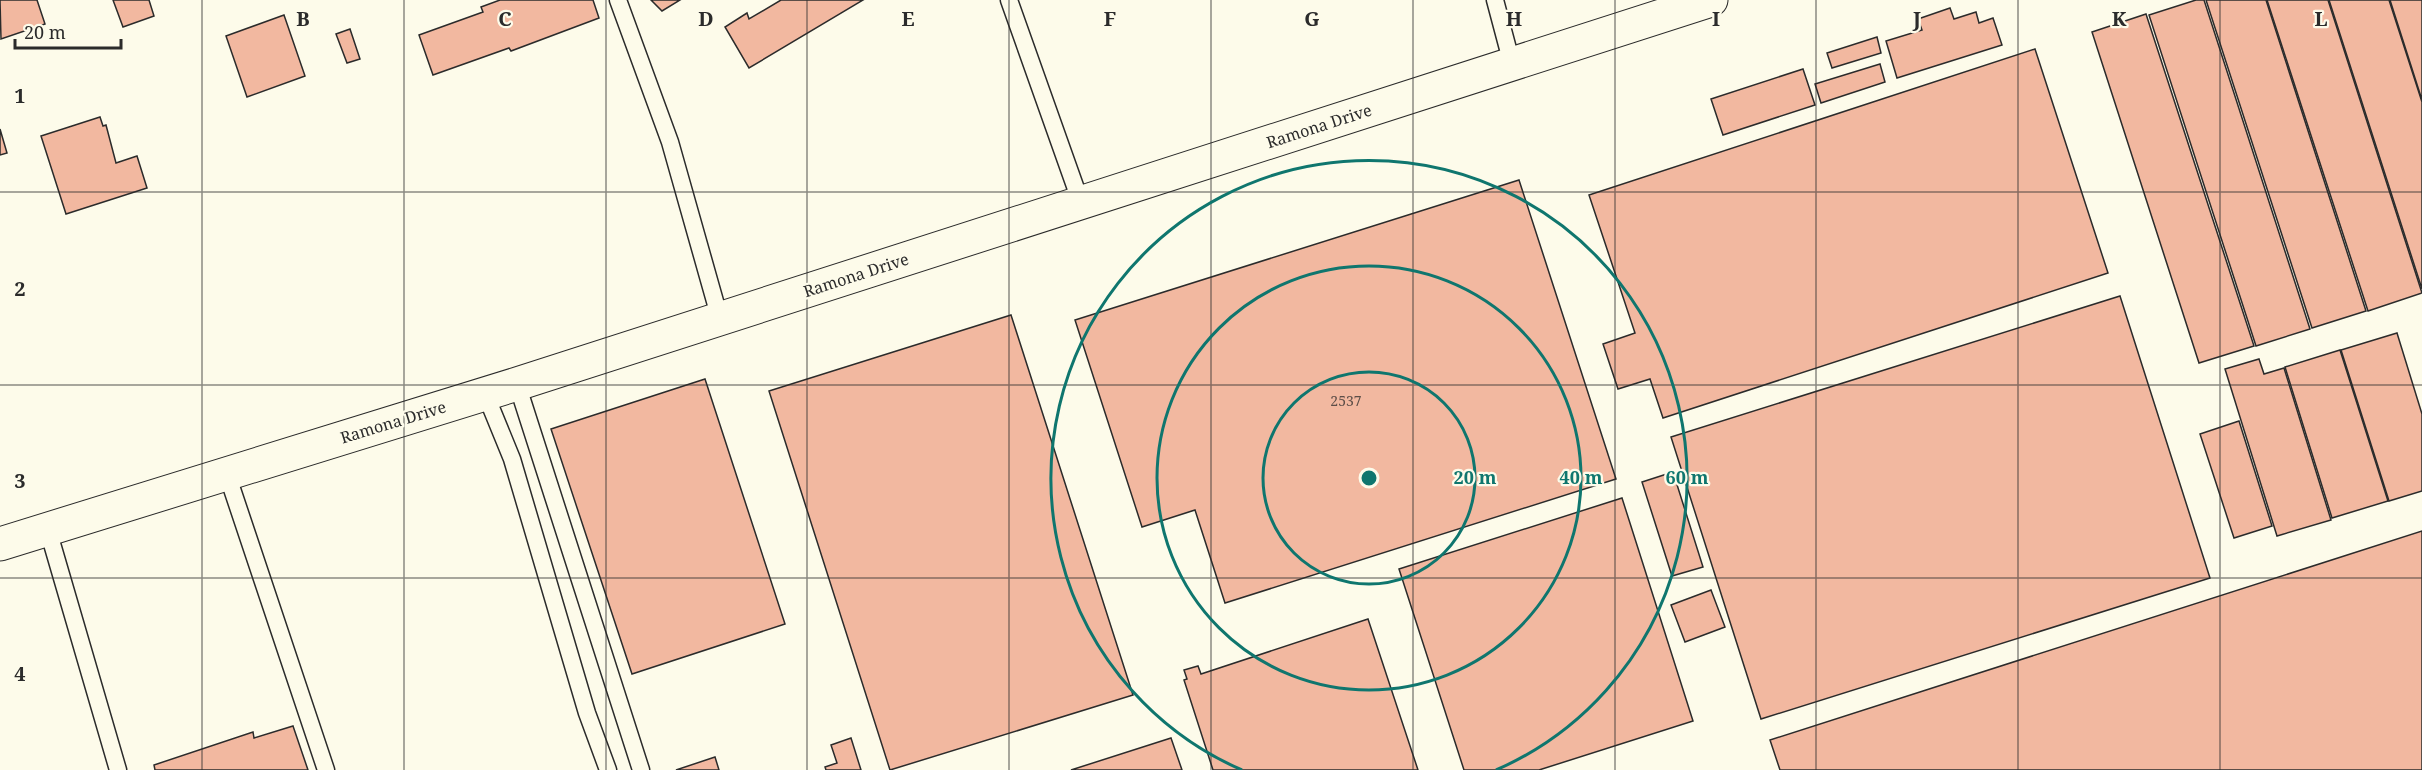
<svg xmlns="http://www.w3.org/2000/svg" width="2422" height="770" font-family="'Noto Serif',serif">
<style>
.building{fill:#f2b8a0;stroke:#2b2b2b;stroke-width:1.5}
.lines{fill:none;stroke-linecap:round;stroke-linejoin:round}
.service-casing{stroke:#2b2b2b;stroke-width:19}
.tertiary-casing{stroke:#2b2b2b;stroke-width:35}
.service{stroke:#fdfbea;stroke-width:16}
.tertiary{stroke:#fdfbea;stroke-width:33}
.grid{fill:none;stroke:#2b2b2b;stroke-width:1.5;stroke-opacity:0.55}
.ring{fill:none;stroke:#0f766e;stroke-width:3}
.labels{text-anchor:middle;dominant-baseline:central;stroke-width:4.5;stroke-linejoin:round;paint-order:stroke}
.number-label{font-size:14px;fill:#5d4e48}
.street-label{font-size:16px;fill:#2b2b2b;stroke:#fdfbea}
.grid-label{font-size:20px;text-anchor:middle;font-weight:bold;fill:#2b2b2b;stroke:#fdfbea;stroke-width:4.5;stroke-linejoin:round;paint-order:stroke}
.centre{fill:#0f766e;stroke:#fdfbea;stroke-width:3}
.ring-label{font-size:18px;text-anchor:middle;font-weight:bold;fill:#0f766e;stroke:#fdfbea;stroke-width:4.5;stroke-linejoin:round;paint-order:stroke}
</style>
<rect width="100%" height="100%" fill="#fdfbea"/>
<g class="building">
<path d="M0 0H37L45 24 1 39Z"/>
<path d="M113 0H149L154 16 123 27Z"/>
<path d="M500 0H593L599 18 511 51 509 48 433 75 419 35 483 12 481 7Z"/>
<path d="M651 0H680L662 11Z"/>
<path d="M781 0H863L749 68 725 27 747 13 749 19Z"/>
<path d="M2196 0H2204L2310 329 2256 346 2149 15Z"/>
<path d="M2206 0H2266L2366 311 2312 328Z"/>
<path d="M2267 0H2328L2422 293 2368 311Z"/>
<path d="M2329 0H2389L2422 102V289Z"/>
<path d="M2390 0H2422V100Z"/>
<path d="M1950 8 1954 19 1976 12 1979 23 1993 18 2002 45 1897 78 1886 41 1922 30 1918 19Z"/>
<path d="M2146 14 2254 346 2199 363 2092 32Z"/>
<path d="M284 15 305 76 247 97 226 36Z"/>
<path d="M350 29 360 59 347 63 336 34Z"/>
<path d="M1877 37 1881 53 1832 68 1827 53Z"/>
<path d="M2035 49 2108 273 1663 418 1650 379 1618 389 1603 344 1635 333 1589 195Z"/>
<path d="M1880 64 1885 82 1821 103 1815 84Z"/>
<path d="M1803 69 1815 105 1723 135 1711 99Z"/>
<path d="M100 117 103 126 106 125 116 163 137 156 147 188 66 214 41 136Z"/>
<path d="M0 129 7 153 0 155Z"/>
<path d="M1519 180 1616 479 1225 603 1195 510 1142 527 1075 320Z"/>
<path d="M2120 296 2210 578 1761 719 1671 437Z"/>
<path d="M1011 315 1133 695 890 770 769 391Z"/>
<path d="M2397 333 2422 414V491L2389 501 2341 350Z"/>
<path d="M2340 350 2388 501 2332 518 2285 367Z"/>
<path d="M2259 359 2264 374 2284 368 2331 520 2277 536 2225 369Z"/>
<path d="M705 379 785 624 632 674 551 429Z"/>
<path d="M2239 421 2272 526 2234 538 2200 434Z"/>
<path d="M1673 472 1703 567 1672 576 1642 482Z"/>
<path d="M1622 498 1693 721 1539 770H1464L1399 569Z"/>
<path d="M2422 531V770H1780L1770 740Z"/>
<path d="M1711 590 1725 627 1685 642 1671 605Z"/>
<path d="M1368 619 1418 770H1213L1184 680 1187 679 1184 670 1198 666 1201 674Z"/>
<path d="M293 726 308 770H155L154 765 253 732 254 738Z"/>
<path d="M851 738 861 770H826L825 767 837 763 831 745Z"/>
<path d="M1171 738 1182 770H1071Z"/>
<path d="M715 757 719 770H676Z"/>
</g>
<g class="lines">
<g class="service-casing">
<g id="service">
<path d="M618 0 670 142 720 319"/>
<path d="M1009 0 1081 203"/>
<path d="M1495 0 1512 64"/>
<path d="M517 384 641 770"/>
<path d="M485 393 512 459 587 713 608 770"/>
<path d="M227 474 326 770"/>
<path d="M48 530 118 770"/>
</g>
</g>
<g class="tertiary-casing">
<path id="tertiary" d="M0 544 517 384 1711 0"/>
</g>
<use href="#service" class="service"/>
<use href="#tertiary" class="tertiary"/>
</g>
<path class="grid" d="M202 0V770M404 0V770M606 0V770M807 0V770M1009 0V770M1211 0V770M1413 0V770M1615 0V770M1816 0V770M2018 0V770M2220 0V770M0 192H2422M0 385H2422M0 578H2422"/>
<g class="ring">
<circle cx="1369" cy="478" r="106"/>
<circle cx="1369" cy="478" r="212"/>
<path d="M1242 770A318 318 0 1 1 1496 770"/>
</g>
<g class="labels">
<g class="number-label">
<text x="1346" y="400">2537</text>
</g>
<g class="street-label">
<text transform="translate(1319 126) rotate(-18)">Ramona Drive</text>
<text transform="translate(856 275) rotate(-18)">Ramona Drive</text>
<text transform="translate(393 422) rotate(-17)">Ramona Drive</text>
</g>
</g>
<g class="grid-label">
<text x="303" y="26">B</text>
<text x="505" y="26">C</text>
<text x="706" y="26">D</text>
<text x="908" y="26">E</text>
<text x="1110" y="26">F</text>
<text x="1312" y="26">G</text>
<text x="1514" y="26">H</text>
<text x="1716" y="26">I</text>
<text x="1917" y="26">J</text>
<text x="2119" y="26">K</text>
<text x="2321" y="26">L</text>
<text x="20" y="103">1</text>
<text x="20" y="296">2</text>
<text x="20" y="488">3</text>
<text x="20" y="681">4</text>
</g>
<circle cx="1369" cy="478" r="9" class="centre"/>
<g class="ring-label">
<text x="1475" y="484">20 m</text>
<text x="1581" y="484">40 m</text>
<text x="1687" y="484">60 m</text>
</g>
<path d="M15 39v9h106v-9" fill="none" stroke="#2b2b2b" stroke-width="3"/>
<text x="24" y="39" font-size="18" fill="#2b2b2b" stroke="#fdfbea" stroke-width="4.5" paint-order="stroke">20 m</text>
</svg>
